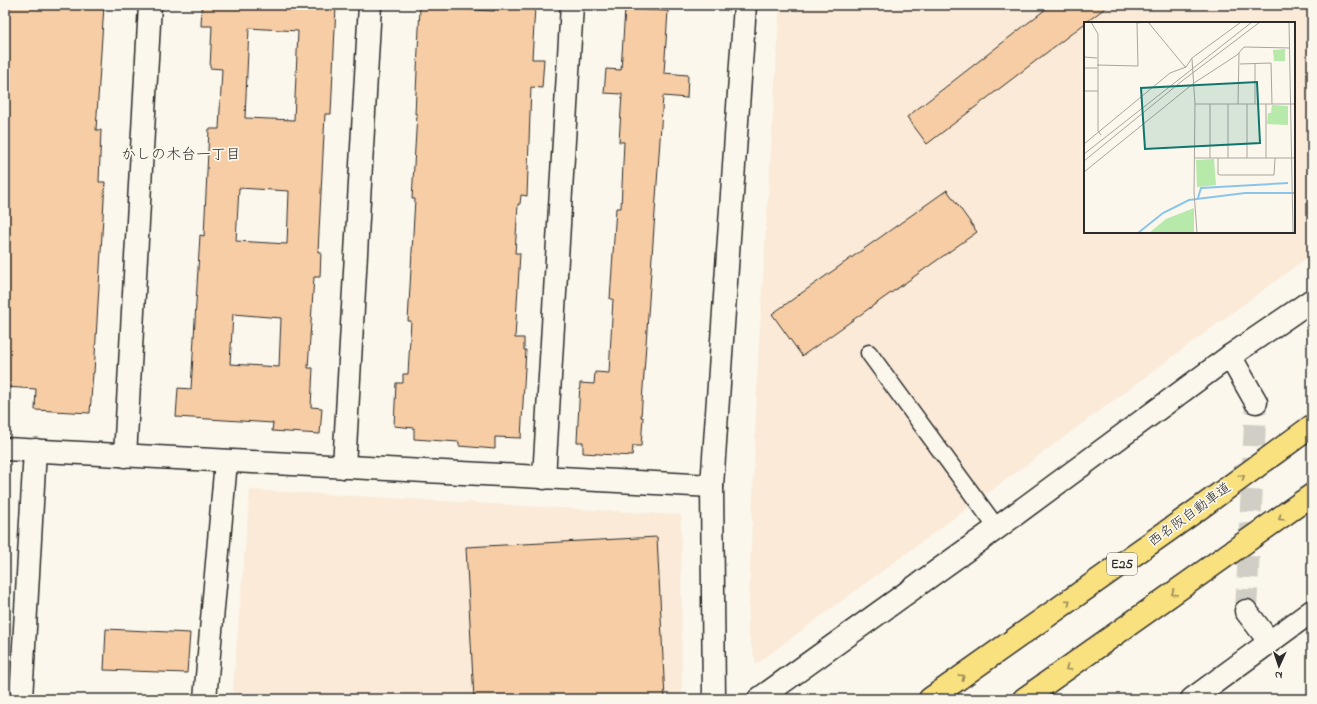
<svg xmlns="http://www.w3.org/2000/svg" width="1317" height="704" font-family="'Indie Flower','Klee One',sans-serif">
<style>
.built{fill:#faead7;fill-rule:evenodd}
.building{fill:#f6cda5;stroke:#2b2b2b;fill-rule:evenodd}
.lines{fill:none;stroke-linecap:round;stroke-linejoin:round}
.street-tunnel{stroke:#d1cec5;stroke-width:22;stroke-dasharray:22 11;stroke-linecap:butt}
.lane-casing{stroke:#2b2b2b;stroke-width:19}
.street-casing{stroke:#2b2b2b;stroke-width:25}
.secondary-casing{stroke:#2b2b2b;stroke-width:25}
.highway-casing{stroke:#2b2b2b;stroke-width:25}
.lane{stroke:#fbf7ec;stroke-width:16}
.street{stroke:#fbf7ec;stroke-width:22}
.secondary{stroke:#fbf7ec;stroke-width:22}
.highway{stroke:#fae180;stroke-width:22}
.oneway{stroke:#928656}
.labels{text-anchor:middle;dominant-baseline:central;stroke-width:3.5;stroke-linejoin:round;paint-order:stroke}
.shield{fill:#fbf7ec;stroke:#696865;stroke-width:1}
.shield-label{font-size:13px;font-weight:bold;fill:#2b2b2b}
.street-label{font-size:14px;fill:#2b2b2b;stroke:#fbf7ec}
.neighbourhood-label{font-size:15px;fill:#2b2b2b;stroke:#fbf7ec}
.inset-river{fill:none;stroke:#8ac4ea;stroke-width:2}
.inset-road{fill:none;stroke:#a8a59f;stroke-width:1}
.view{fill:#0f766e;fill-opacity:0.15;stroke:#0f766e;stroke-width:2}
.inset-edge{fill:none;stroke:#2b2b2b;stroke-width:2}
</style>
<rect width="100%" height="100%" fill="#fbf7ec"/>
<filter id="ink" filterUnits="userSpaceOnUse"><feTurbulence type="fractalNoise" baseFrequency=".025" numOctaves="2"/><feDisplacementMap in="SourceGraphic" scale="8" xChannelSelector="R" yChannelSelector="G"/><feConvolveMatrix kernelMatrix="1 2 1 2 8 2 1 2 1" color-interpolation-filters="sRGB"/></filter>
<g filter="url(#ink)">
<g class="built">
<path d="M780 5H1312V254L756 664 748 631 758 359ZM1085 23H1294V232H1085Z"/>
<path d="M250 490 681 515 682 699H232Z"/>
</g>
<g class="building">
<path d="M5 5H104L96 130H101L99 182H105L94 373H93L90 413 35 410 36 389 5 387Z"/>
<path d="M202 5 336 6 331 114H325L318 252H321L320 277H314L308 368H313L311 407 322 408 320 434 272 431 273 423 176 417 178 388 191 389 200 235 204 236 209 129H219L222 69 210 68 212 26H201ZM249 28 298 31 294 120 245 118ZM239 188 289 191 287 244 236 241ZM233 314 281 318 279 367 230 364Z"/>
<path d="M495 5 535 7 532 59H544L542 88 531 87 527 196 521 195 520 204H518L515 253H520L515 338H524V350H526L521 438 495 437V449L459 446V442L414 439V428L394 426 396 383H403V374H408L411 321H408L415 199H412L417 114H415L420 7 494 11Z"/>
<path d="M1051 5H1109L927 144 907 117Z"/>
<path d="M625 9 668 11 664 73 688 75 687 98 663 96 641 417H643L641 446H633L632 456 583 453V442H577L580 383 594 384 595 372 609 373 613 299H610L616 208H621L624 142H619L622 94 604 93 606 69 621 70Z"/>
<path d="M947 190 977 232 802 356 772 314Z"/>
<path d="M657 537 665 699H474L466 547Z"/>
<path d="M106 629 190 633 187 673 104 670Z"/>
</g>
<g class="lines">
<path class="street-tunnel" d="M1246 611 1256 402"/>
<g class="lane-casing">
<path id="lane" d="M869 353 997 528"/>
</g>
<g class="street-casing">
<g id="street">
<path d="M1230 356 1256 402"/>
<path d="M125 456 150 5"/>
<path d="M344 467 370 5"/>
<path d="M544 478 572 5"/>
<path d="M1246 611 1269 641"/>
<path d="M21 699 35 450"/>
<path d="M205 699 226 461"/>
<path d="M759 699 997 528 1230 356 1312 300"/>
<path d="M1192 699 1312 611"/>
</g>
</g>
<g class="secondary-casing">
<g id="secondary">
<path d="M5 449 712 486"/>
<path d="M714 699 712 486 745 5"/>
</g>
</g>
<g class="highway-casing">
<g id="highway">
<path d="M930 699 1200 508 1312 426"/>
<path d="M1024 699 1312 495"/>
</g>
</g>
<use href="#lane" class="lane"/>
<use href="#street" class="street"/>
<use href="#secondary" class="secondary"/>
<use href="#highway" class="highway"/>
</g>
<defs><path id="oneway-chevron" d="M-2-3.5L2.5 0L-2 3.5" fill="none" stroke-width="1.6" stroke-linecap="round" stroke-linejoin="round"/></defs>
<g class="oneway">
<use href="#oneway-chevron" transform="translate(1242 477) rotate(-36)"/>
<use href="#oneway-chevron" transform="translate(1281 518) rotate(144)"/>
<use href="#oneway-chevron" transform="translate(1174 593) rotate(145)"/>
<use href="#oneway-chevron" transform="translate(1068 602) rotate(-35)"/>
<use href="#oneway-chevron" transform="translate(1068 668) rotate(145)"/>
<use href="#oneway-chevron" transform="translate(962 677) rotate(-35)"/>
</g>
</g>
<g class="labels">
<rect class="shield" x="1107" y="553" width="30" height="22" rx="3"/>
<g class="shield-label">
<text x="1122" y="564">E25</text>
</g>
<g class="street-label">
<text transform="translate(1190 515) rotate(-36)">西名阪自動車道</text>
</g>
<g class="neighbourhood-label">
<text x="181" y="155">かしの木台一丁目</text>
</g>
</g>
<g transform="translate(1084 22)">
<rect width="211" height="211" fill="#fbf7ec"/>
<path d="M201 27V39H190L189 28ZM188 83 204 84V103L183 102 184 91H187ZM130 137 132 163 113 165 112 138ZM110 186V211H65L82 197Z" fill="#b6e9aa"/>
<path class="inset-river" d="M114 176 117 166 204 161M54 211 79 191 105 178 161 171H211"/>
<path class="inset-road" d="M7 0 14 12V109L17 113M64 0 102 46M205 0 209 211M0 35 13 36M108 37 111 82 110 170 113 211M156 42 187 41 188 82M13 43 54 44 53 1 62 0M0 46H13M0 69H14M111 82H211M154 82 155 31M171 82V41M0 122 86 51 102 45 108 36 157 0M0 132 168 0M111 136H211M126 136V82M134 136V152L136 153H190L191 136M144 136V82M163 136V82M182 136V82M0 139 98 59 176 0M0 150 110 61 153 33 160 25 206 26"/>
<path class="view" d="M173 60 176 121 61 127 57 66Z"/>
<rect width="211" height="211" class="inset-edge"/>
</g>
<rect width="1317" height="704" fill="none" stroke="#fbf7ec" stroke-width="20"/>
<rect x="10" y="10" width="1297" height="684" fill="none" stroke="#2b2b2b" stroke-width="1.5" filter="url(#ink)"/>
<g transform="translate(1279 666) rotate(183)" stroke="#fbf7ec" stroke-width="3" paint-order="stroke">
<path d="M0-3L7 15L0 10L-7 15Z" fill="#2b2b2b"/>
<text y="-6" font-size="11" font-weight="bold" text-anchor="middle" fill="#2b2b2b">N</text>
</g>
</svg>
